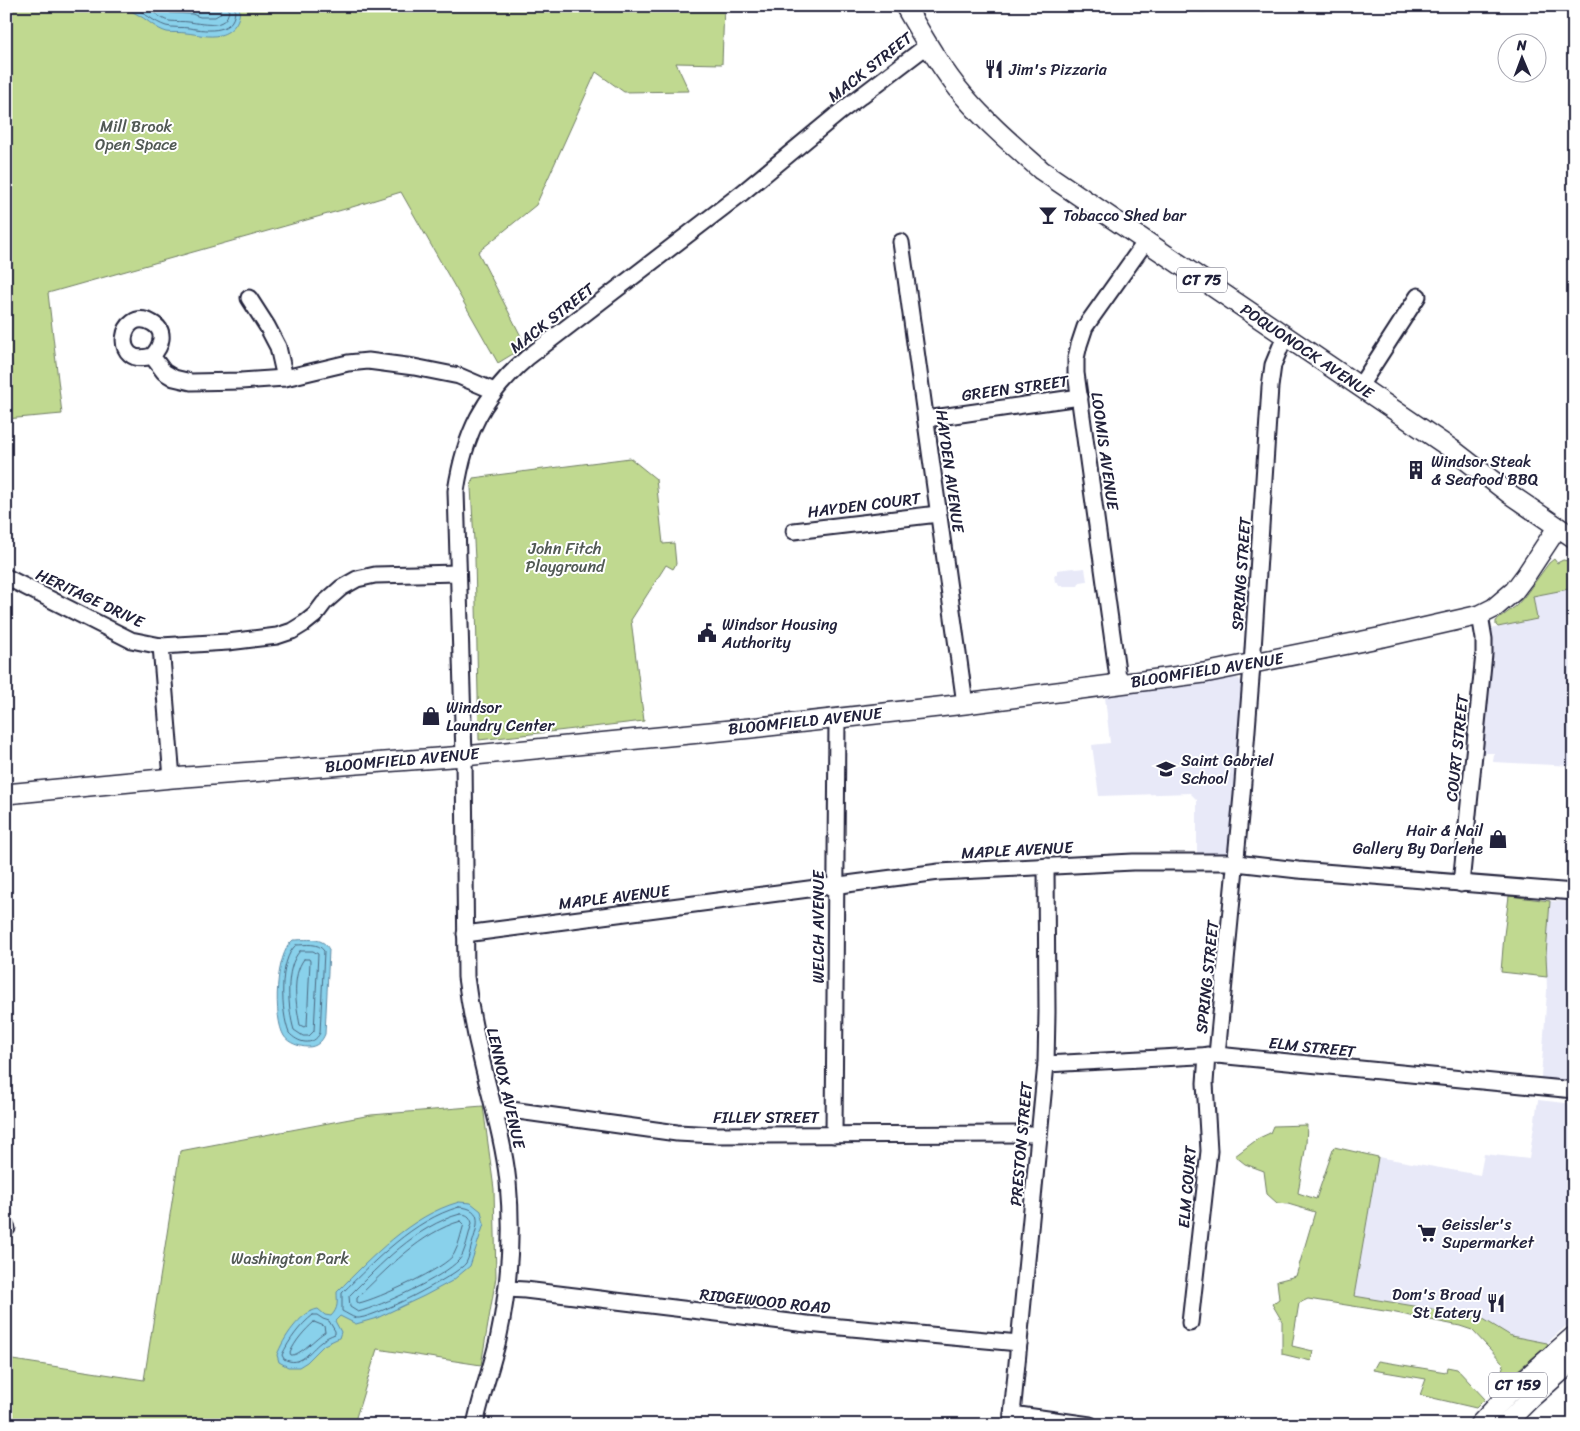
<svg xmlns="http://www.w3.org/2000/svg" width="1580" height="1431" font-family="Sriracha,sans-serif">
<style>
.built{fill:#e8e9f8}
.green{fill:#c0d990;stroke:#717e66}
.water{fill:#89d1eb;stroke:#608ba5}
.lines{fill:none;stroke-linecap:round;stroke-linejoin:round}
.shore{stroke:#4b6881;stroke-width:1}
.stream{stroke:#608ba5;stroke-width:3}
.minor-casing{stroke:#22223b;stroke-width:19}
.major-casing{stroke:#22223b;stroke-width:22}
.minor{stroke:#fff;stroke-width:15}
.major{stroke:#fff;stroke-width:19}
.labels{text-anchor:middle;dominant-baseline:central;stroke-width:4;stroke-linejoin:round;paint-order:stroke}
.shield{fill:#fff;stroke:#646476;stroke-width:1}
.shield-label{font-size:15px;font-weight:bold;fill:#22223b}
.street-label{font-size:16px;fill:#22223b;stroke:#fff}
.poi-label{font-size:16px;fill:#22223b;stroke:#fff;text-anchor:start}
.park-label{font-size:16px;fill:#515954;stroke:#fff}
</style>
<rect width="100%" height="100%" fill="#fff"/>
<filter id="ink" filterUnits="userSpaceOnUse"><feTurbulence type="fractalNoise" baseFrequency=".02" numOctaves="2"/><feDisplacementMap in="SourceGraphic" scale="10" xChannelSelector="R" yChannelSelector="G"/><feConvolveMatrix kernelMatrix="1 2 1 2 8 2 1 2 1" color-interpolation-filters="sRGB"/></filter>
<g filter="url(#ink)">
<g class="built">
<path d="M1073 568 1075 569 1085 568 1087 581 1080 582 1078 586H1059L1058 582H1055L1054 575 1057 574V570Z"/>
<path d="M1574 588V766L1493 762 1494 753H1480L1490 629 1537 619 1533 596Z"/>
<path d="M1234 678 1239 679 1244 684 1229 851 1225 854 1197 853V800L1190 793 1099 796 1092 745 1110 743 1105 697Z"/>
<path d="M1550 901 1574 902V1082L1541 1078 1547 991 1546 955Z"/>
<path d="M1538 1100 1574 1104V1319L1547 1343 1511 1336 1480 1317 1354 1296 1378 1157 1480 1175 1484 1154 1529 1159Z"/>
</g>
<g class="green">
<path d="M6 6H724L722 64 676 63 689 91 624 92 596 72 536 205 478 252 526 346 498 363 401 192 349 208 48 293 62 414 6 419Z"/>
<path d="M630 458 656 479 663 544 674 543 676 564 673 569 666 565 631 620 644 721 479 740 475 559 471 487 473 478Z"/>
<path d="M1554 559 1557 563 1563 560 1574 562V588L1533 596 1537 619 1498 627 1496 625V621L1516 606 1524 597 1549 563Z"/>
<path d="M1509 896 1550 901 1546 955 1547 977 1501 972 1504 935Z"/>
<path d="M483 1106 494 1189 496 1277 481 1365 377 1349 354 1424 234 1419 232 1425H6V1359L144 1380 180 1151 371 1115Z"/>
<path d="M1307 1125 1306 1144 1298 1193 1316 1199 1334 1147 1378 1157 1354 1296 1480 1317 1511 1336 1547 1343 1548 1345 1507 1379 1501 1373 1504 1364 1472 1330 1460 1326 1391 1312 1308 1299 1299 1303 1292 1346 1313 1351 1311 1361 1282 1354V1321L1272 1304 1279 1299 1277 1281 1296 1276 1315 1212 1288 1204 1277 1203 1267 1194 1264 1171 1245 1164 1235 1156 1259 1138 1270 1133 1273 1126Z"/>
<path d="M1378 1361 1446 1372 1447 1367 1457 1369 1485 1399 1476 1408 1420 1395 1426 1379 1373 1370Z"/>
</g>
<g class="water">
<path d="M124 6H239C242 19 233 32 220 35 209 38 197 34 186 33 180 32 172 33 167 32 156 29 149 21 140 16 135 13 129 10 124 6Z"/>
<path d="M293 940C305 940 324 936 329 950L325 1034C322 1042 316 1047 308 1047 300 1047 288 1043 284 1036 273 1018 275 954 293 940Z"/>
<path d="M459 1202 471 1203 481 1211 484 1224 470 1266 452 1281 424 1296 377 1318 356 1324 340 1316 335 1321 341 1332 339 1338 324 1345 307 1362 299 1367H288L279 1362 277 1355C283 1339 300 1312 318 1309L325 1315 331 1316C339 1308 337 1302 337 1292 372 1257 410 1216 459 1202Z"/>
</g>
<g class="lines">
<g class="shore">
<path d="M133 6C144 13 154 22 166 26 173 28 182 27 189 28 208 31 237 35 235 6"/>
<path d="M146 6C153 11 160 19 169 21 176 22 183 21 189 22 205 24 230 31 229 6"/>
<path d="M158 6 171 13 192 14 200 17H215L220 14 221 6"/>
<path d="M296 945C306 945 318 942 324 951L320 1033C313 1047 298 1043 289 1033 281 1013 278 960 296 945Z"/>
<path d="M300 951H313L318 954 314 1031 309 1036H303L294 1030C288 1010 284 967 300 951Z"/>
<path d="M304 959H309L310 961 307 1025 304 1027 300 1025C296 1005 291 976 304 959Z"/>
<path d="M459 1207C485 1208 477 1227 472 1244 470 1250 469 1258 466 1263 458 1275 369 1321 356 1318 352 1317 346 1313 342 1311V1293C376 1260 413 1220 459 1207Z"/>
<path d="M460 1214C467 1214 470 1216 472 1223 469 1232 465 1254 459 1260 444 1277 381 1306 358 1312L350 1307 349 1296C380 1265 416 1226 460 1214Z"/>
<path d="M461 1221 464 1224C461 1233 459 1245 454 1254 447 1268 377 1299 359 1303L357 1302V1298C386 1270 421 1232 461 1221Z"/>
<path d="M313 1315H317L323 1319 329 1321 335 1331V1334C330 1336 325 1338 321 1342 309 1351 301 1368 284 1359L282 1355C289 1340 300 1325 313 1315Z"/>
<path d="M314 1322 324 1326 325 1332C316 1337 300 1356 291 1355L290 1353C295 1341 305 1330 314 1322Z"/>
</g>
<path class="stream" d="M1180 6C1194 11 1207 14 1221 6"/>
<g class="minor-casing">
<g id="minor">
<path d="M901 242 965 704"/>
<path d="M249 298 267 326 278 347 285 378"/>
<path d="M152 356C110 369 120 305 152 323 167 331 161 347 152 356L164 372 174 378 191 382 241 381 285 378 348 363 368 361 414 367 459 376 494 391"/>
<path d="M1360 386 1418 296"/>
<path d="M926 419 1080 397"/>
<path d="M794 531 938 514"/>
<path d="M6 577 131 640 161 646 228 642 277 636 292 631 305 623 315 615 324 603 341 588 357 579 375 575 458 573"/>
<path d="M161 646 172 778"/>
<path d="M1119 685 1076 373V358L1079 345 1085 327 1146 241"/>
<path d="M1461 884 1484 654V639L1480 615"/>
<path d="M465 934 939 872 1133 862H1227L1298 870 1574 892"/>
<path d="M1217 1055 1242 795 1252 665 1270 387 1273 365 1285 336"/>
<path d="M1046 1064 1217 1055 1574 1090"/>
<path d="M495 1112 511 1110 677 1133 716 1135 1039 1134"/>
<path d="M834 1135 837 719"/>
<path d="M6 1228H7"/>
<path d="M507 1289 525 1290 807 1324 1019 1343"/>
<path d="M1190 1323 1209 1151 1205 1083 1207 1055"/>
<path d="M1012 1414 1090 1425"/>
<path d="M475 1425C481 1396 491 1369 498 1340 509 1289 513 1234 508 1182 504 1144 493 1107 484 1070 476 1039 470 1009 466 977L464 756 456 491C465 433 482 397 527 358L742 193 840 112 928 45"/>
<path d="M1011 1425 1046 1064 1047 1012 1046 866"/>
</g>
</g>
<g class="major-casing">
<g id="major">
<path d="M905 6C923 37 941 69 964 96 987 123 1014 146 1041 170L1453 450 1511 495 1574 538"/>
<path d="M6 794 172 778 464 756 751 728 965 704 1204 673 1383 637 1480 615 1494 608 1514 591 1526 575 1557 528"/>
<path d="M1479 1425 1509 1393 1574 1336"/>
<path d="M1504 1425 1530 1399 1574 1360"/>
</g>
</g>
<use href="#minor" class="minor"/>
<use href="#major" class="major"/>
</g>
</g>
<defs>
<g id="restaurant-bare" transform="scale(1.5)"><path d="M-5-6h1v4h1v-4h1v4h1v-4h1v5L-1.5 .5V6h-2V.5L-5-1ZM5-6V6H3V1.5H1.5Q1.5-4 5-6Z" fill="#22223b" stroke="#fff" stroke-width="2.5" paint-order="stroke"/></g>
<g id="bar-bare" transform="scale(1.5)"><path d="M-6-5H6L.8 .8V4.5H3.5V6h-7V4.5H-.8V.8Z" fill="#22223b" stroke="#fff" stroke-width="2.5" paint-order="stroke"/></g>
<g id="building-bare" transform="scale(1.5)"><path d="M-4-6H4V6H1V3H-1V6H-4ZM-2.5-4.3h1.7v1.8h-1.7ZM.8-4.3h1.7v1.8H.8ZM-2.5-1h1.7V.8h-1.7ZM.8-1h1.7V.8H.8Z" fill="#22223b" stroke="#fff" stroke-width="2.5" paint-order="stroke"/></g>
<g id="civic-bare" transform="scale(1.5)"><path d="M-.6-6.5H3V-4.5H.6V-3L4-1V1h2V6H-6V1h2V-1L-.6-3ZM-1.2 2.5V6h2.4V2.5Z" fill="#22223b" stroke="#fff" stroke-width="2.5" paint-order="stroke"/></g>
<g id="shop-bare" transform="scale(1.5)"><path d="M-5-2.5h2.3a2.7 3.5 0 0 1 5.4 0H5L5.5 6h-11ZM-1.5-2.5h3a1.5 2.3 0 0 0-3 0Z" fill="#22223b" stroke="#fff" stroke-width="2.5" paint-order="stroke"/></g>
<g id="school-bare" transform="scale(1.5)"><path d="M0-5L7-2L0 1L-7-2ZM-4 1L0 2.5L4 1V4Q0 6-4 4Z" fill="#22223b" stroke="#fff" stroke-width="2.5" paint-order="stroke"/></g>
<g id="supermarket-bare" transform="scale(1.5)"><path d="M-6-5.5h2.5l.6 2H6L4.5 2H-2.5L-4.4-4H-6ZM-1.5 3.2a1.3 1.3 0 1 0 .1 0ZM3 3.2a1.3 1.3 0 1 0 .1 0Z" fill="#22223b" stroke="#fff" stroke-width="2.5" paint-order="stroke"/></g>
</defs>
<g fill-rule="evenodd">
<use href="#restaurant-bare" x="994" y="69"/>
<use href="#bar-bare" x="1048" y="215"/>
<use href="#building-bare" x="1416" y="470"/>
<use href="#civic-bare" x="707" y="633"/>
<use href="#shop-bare" x="431" y="716"/>
<use href="#school-bare" x="1166" y="769"/>
<use href="#shop-bare" x="1498" y="839"/>
<use href="#supermarket-bare" x="1427" y="1233"/>
<use href="#restaurant-bare" x="1496" y="1303"/>
</g>
<g class="labels">
<g class="shield">
<rect x="1177" y="267.5" width="50" height="25" rx="4"/>
<rect x="1489" y="1372.5" width="58" height="25" rx="4"/>
</g>
<g class="shield-label">
<text x="1202" y="280">CT 75</text>
<text x="1518" y="1385">CT 159</text>
</g>
<g class="street-label">
<text transform="translate(870 67) rotate(-38)">MACK STREET</text>
<text transform="translate(552 318) rotate(-38)">MACK STREET</text>
<text transform="translate(1307 351) rotate(34)">POQUONOCK AVENUE</text>
<text transform="translate(1015 388) rotate(-8)">GREEN STREET</text>
<text transform="translate(1105 451) rotate(82)">LOOMIS AVENUE</text>
<text transform="translate(950 471) rotate(82)">HAYDEN AVENUE</text>
<text transform="translate(864 505) rotate(-7)">HAYDEN COURT</text>
<text transform="translate(1241 574) rotate(-86)">SPRING STREET</text>
<text transform="translate(90 598) rotate(25)">HERITAGE DRIVE</text>
<text transform="translate(1207 670) rotate(-9)">BLOOMFIELD AVENUE</text>
<text transform="translate(805 721) rotate(-6)">BLOOMFIELD AVENUE</text>
<text transform="translate(1457 748) rotate(-84)">COURT STREET</text>
<text transform="translate(402 760) rotate(-5)">BLOOMFIELD AVENUE</text>
<text transform="translate(1017 850) rotate(-3)">MAPLE AVENUE</text>
<text transform="translate(614 897) rotate(-7)">MAPLE AVENUE</text>
<text transform="translate(818 927) rotate(-90)">WELCH AVENUE</text>
<text transform="translate(1207 977) rotate(-84)">SPRING STREET</text>
<text transform="translate(1312 1047) rotate(6)">ELM STREET</text>
<text transform="translate(506 1088) rotate(77)">LENNOX AVENUE</text>
<text x="766" y="1117">FILLEY STREET</text>
<text transform="translate(1021 1144) rotate(-85)">PRESTON STREET</text>
<text transform="translate(1187 1187) rotate(-85)">ELM COURT</text>
<text transform="translate(765 1301) rotate(6)">RIDGEWOOD ROAD</text>
</g>
<g class="poi-label">
<text x="1009" y="69">Jim's Pizzaria</text>
<text x="1063" y="215">Tobacco Shed bar</text>
<text x="1431" y="461">Windsor Steak<tspan x="1431" dy="18">&amp; Seafood BBQ</tspan></text>
<text x="722" y="624">Windsor Housing<tspan x="722" dy="18">Authority</tspan></text>
<text x="446" y="707">Windsor<tspan x="446" dy="18">Laundry Center</tspan></text>
<text x="1181" y="760">Saint Gabriel<tspan x="1181" dy="18">School</tspan></text>
<text x="1483" y="830" text-anchor="end">Hair &amp; Nail<tspan x="1483" dy="18">Gallery By Darlene</tspan></text>
<text x="1442" y="1224">Geissler's<tspan x="1442" dy="18">Supermarket</tspan></text>
<text x="1481" y="1294" text-anchor="end">Dom's Broad<tspan x="1481" dy="18">St Eatery</tspan></text>
</g>
<g class="park-label">
<text x="136" y="126">Mill Brook<tspan x="136" dy="18">Open Space</tspan></text>
<text x="565" y="548">John Fitch<tspan x="565" dy="18">Playground</tspan></text>
<text x="290" y="1258">Washington Park</text>
</g>
</g>
<rect width="1580" height="1431" fill="none" stroke="#fff" stroke-width="25"/>
<rect x="12" y="12" width="1555" height="1406" fill="none" stroke="#22223b" stroke-width="2" filter="url(#ink)"/>
<g transform="translate(1522 58) rotate(359)"><circle r="24" fill="#ffffff" stroke="#a7a7b1"/>
<path d="M0-4L9 19L0 12L-9 19Z" fill="#22223b"/>
<text y="-8" font-size="14" font-weight="bold" text-anchor="middle" fill="#22223b">N</text>
</g>
</svg>
